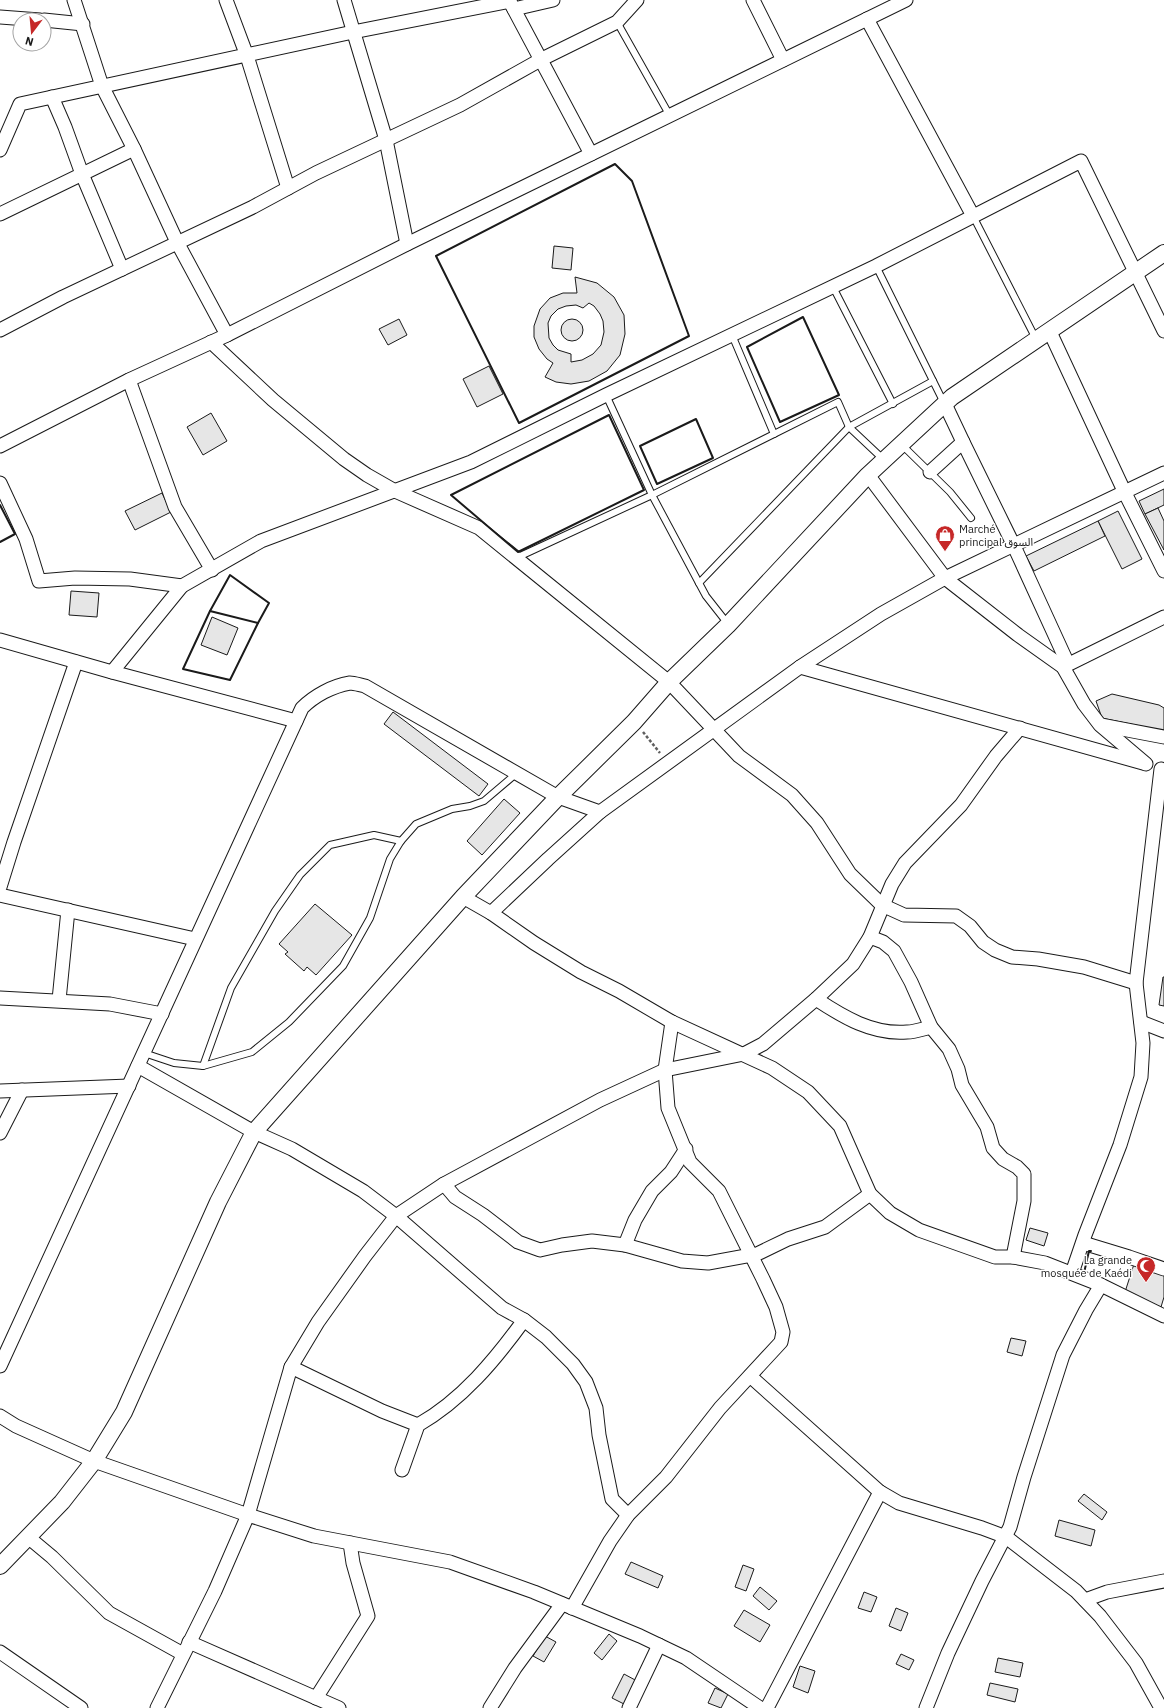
<svg xmlns="http://www.w3.org/2000/svg" width="1164" height="1708" font-family="'IBM Plex Sans','Noto Sans Arabic',sans-serif">
<style>
.building{fill:#e6e6e6;stroke:#1a1a1a;fill-rule:evenodd}
.lines{fill:none;stroke-linecap:round;stroke-linejoin:round}
.service-casing{stroke:#1a1a1a;stroke-width:8}
.minor-casing{stroke:#1a1a1a;stroke-width:15}
.tertiary-casing{stroke:#1a1a1a;stroke-width:18}
.path{stroke:#5f5f5f;stroke-width:2.5;stroke-dasharray:3 2;stroke-linecap:butt}
.service{stroke:#fff;stroke-width:6}
.minor{stroke:#fff;stroke-width:13}
.tertiary{stroke:#fff;stroke-width:16}
.wall{stroke:#1a1a1a;stroke-width:2}
.labels{text-anchor:middle;dominant-baseline:central;stroke-width:3;stroke-linejoin:round;paint-order:stroke}
.poi-label{font-size:11px;fill:#1a1a1a;stroke:#fff;text-anchor:start}
</style>
<rect width="100%" height="100%" fill="#fff"/>
<g class="building">
<path d="M554 246 573 248 571 270 552 268Z"/>
<path d="M575 277 597 283 614 297 624 315 625 334 620 355 607 371 589 381 571 384 556 382 545 377 553 363 547 359 539 349 534 337V326L540 309 550 298 563 293H577ZM589 303 594 306 600 314 603 321 604 332 601 345 593 354 582 360 571 362V354L558 350 553 345 549 338 548 323 551 316 558 309 566 306 576 305 583 308Z"/>
<circle cx="572" cy="330" r="11"/>
<path d="M399 319 407 335 388 345 379 329Z"/>
<path d="M489 366 503 394 477 407 463 379Z"/>
<path d="M211 413 227 441 203 455 187 427Z"/>
<path d="M1164 489V505L1145 514 1139 501Z"/>
<path d="M162 493 171 512 135 530 125 511Z"/>
<path d="M1158 508 1164 521V550L1145 514Z"/>
<path d="M1118 511 1142 559 1122 569 1098 521Z"/>
<path d="M1098 521 1105 536 1034 571 1026 556Z"/>
<path d="M71 591 99 593 97 617 69 615Z"/>
<path d="M212 617 238 628 227 655 201 645Z"/>
<path d="M1112 694 1159 705 1164 708V731L1102 718 1096 701Z"/>
<path d="M393 712 488 784 479 796 384 724Z"/>
<path d="M504 799 520 813 482 855 467 841Z"/>
<path d="M315 904 352 935 316 975 307 967 304 971 285 954 288 952 279 944Z"/>
<path d="M1163 977H1164V1006L1159 1005Z"/>
<path d="M1030 1228 1048 1233 1044 1246 1026 1240Z"/>
<path d="M1134 1264 1164 1273V1297L1161 1307 1125 1292Z"/>
<path d="M1011 1338 1026 1341 1022 1356 1007 1352Z"/>
<path d="M1084 1494 1107 1512 1102 1520 1078 1501Z"/>
<path d="M1059 1520 1095 1530 1091 1546 1055 1536Z"/>
<path d="M631 1562 663 1576 658 1588 625 1574Z"/>
<path d="M743 1565 754 1569 746 1591 735 1587Z"/>
<path d="M760 1587 777 1601 769 1610 753 1596Z"/>
<path d="M864 1592 877 1597 871 1612 858 1608Z"/>
<path d="M896 1608 908 1613 901 1631 889 1626Z"/>
<path d="M744 1610 770 1625 760 1642 734 1626Z"/>
<path d="M609 1634 617 1641 602 1660 594 1653Z"/>
<path d="M545 1636 556 1642 544 1662 533 1656Z"/>
<path d="M901 1654 914 1660 909 1670 896 1664Z"/>
<path d="M998 1658 1023 1663 1020 1677 995 1672Z"/>
<path d="M800 1666 815 1671 808 1693 793 1687Z"/>
<path d="M624 1674 637 1681 626 1705 612 1698Z"/>
<path d="M990 1683 1018 1689 1015 1702 987 1695Z"/>
<path d="M715 1688 728 1694 721 1708 708 1703Z"/>
</g>
<g class="lines">
<g class="service-casing">
<g id="service">
<path d="M617 22 670 116"/>
<path d="M973 216 1036 339"/>
<path d="M876 266 944 403"/>
<path d="M833 287 893 404"/>
<path d="M732 335 774 434"/>
<path d="M606 395 652 495 699 583 706 596 728 624"/>
<path d="M902 445 950 492 971 518"/>
<path d="M516 558 652 495 838 402 849 427 883 459"/>
<path d="M699 583 849 427 933 381"/>
<path d="M144 1053 174 1063 203 1066 252 1052 289 1022 343 966 370 918 390 859 401 841 416 824 452 809 470 806 484 801 517 773"/>
<path d="M203 1066 231 988 275 911 300 875 330 845 374 835 401 841"/>
</g>
</g>
<g class="minor-casing">
<g id="minor">
<path d="M74 0 102 86 134 149 177 242 227 335"/>
<path d="M226 0 247 56 288 188"/>
<path d="M344 0 386 140 407 244"/>
<path d="M509 0 591 154"/>
<path d="M753 0 783 60"/>
<path d="M514 9 553 0"/>
<path d="M0 17 40 20"/>
<path d="M867 19 973 216"/>
<path d="M44 20 83 24"/>
<path d="M52 97 65 127 82 174 122 269"/>
<path d="M0 150 20 104 353 32 510 1"/>
<path d="M0 214 134 149"/>
<path d="M0 330 63 297 253 207 316 173 460 105 542 59 617 22 637 0"/>
<path d="M1050 332 1125 493 1164 571"/>
<path d="M211 342 273 400 344 459 367 475 395 491 479 528 669 682 739 756 792 795 817 823 850 874 882 905 904 915 956 916 970 926 983 942 995 950 1012 957 1038 959 1084 967 1136 983"/>
<path d="M129 380 175 507 212 570"/>
<path d="M945 404 963 442"/>
<path d="M0 446 129 380 227 335 407 244 906 0"/>
<path d="M930 472 963 442 1014 546 1068 664"/>
<path d="M868 475 945 578 1018 635 1063 667 1084 704 1100 725 1146 764"/>
<path d="M0 483 26 539 39 581 75 578 130 579 182 586"/>
<path d="M0 640 112 672 296 721"/>
<path d="M800 667 1143 763"/>
<path d="M1063 667 1164 617"/>
<path d="M112 672 182 586 261 541 471 462 606 395 876 266 1081 161 1164 331"/>
<path d="M1101 725 1164 737"/>
<path d="M0 887 14 842 76 662"/>
<path d="M0 895 195 939"/>
<path d="M463 897 491 913 534 943 581 972 619 991 672 1022 772 1068 808 1092 840 1126 870 1194 890 1213 919 1230 995 1257H1013L1045 1263 1101 1285 1164 1316"/>
<path d="M491 913 548 859 600 812"/>
<path d="M870 937 883 942 894 951 911 982 931 1027 949 1049 958 1069 962 1085 987 1127 993 1148 1003 1159 1017 1167 1024 1174V1201L1013 1257"/>
<path d="M0 998 110 1004 162 1014"/>
<path d="M816 999C843 1017 873 1035 907 1032 915 1032 923 1029 931 1027"/>
<path d="M59 1000 68 910"/>
<path d="M1141 1022 1164 1031"/>
<path d="M138 1066 254 1132 292 1149 363 1191 396 1216 502 1308 524 1320 546 1337 573 1364 586 1382 596 1408 599 1435 612 1499 628 1515"/>
<path d="M0 1091 129 1086"/>
<path d="M0 1133 22 1090"/>
<path d="M444 1184 455 1197 483 1215 518 1242 540 1250 562 1245 592 1241 625 1245 682 1261 708 1263 757 1254 788 1239 825 1227 870 1194"/>
<path d="M1083 1243 1129 1257 1164 1269"/>
<path d="M625 1245 635 1220 652 1191 671 1172 686 1149"/>
<path d="M1072 1273 1085 1235 1120 1145 1141 1077 1143 1043 1136 983 1161 769"/>
<path d="M0 1366 302 708C314 696 332 686 350 683 354 683 360 685 365 686L558 797 600 812 800 667 881 614 945 578 1164 473"/>
<path d="M291 1367 382 1411 418 1425"/>
<path d="M750 1376 880 1492 899 1503 982 1528 1006 1537 1076 1591 1100 1616 1136 1663 1161 1708"/>
<path d="M0 1416 16 1426 94 1461 248 1515 314 1536 450 1562 534 1592 640 1636 686 1658 760 1708"/>
<path d="M402 1470 418 1425C462 1400 495 1360 524 1320"/>
<path d="M28 1537 52 1557 109 1613 183 1654"/>
<path d="M1085 1600 1107 1592 1164 1581"/>
<path d="M572 1608 610 1541 628 1515 666 1477 720 1408 781 1342 783 1332 776 1307 763 1279 719 1191 690 1162 668 1108 665 1070 672 1022"/>
<path d="M189 1642 339 1708"/>
<path d="M0 1652 81 1708"/>
<path d="M316 1698 368 1616 353 1563 350 1543"/>
<path d="M157 1708 215 1591 248 1515 291 1367 318 1322 365 1256 396 1216 444 1184 600 1100 665 1070 744 1054 763 1044 816 999 853 964 870 937 892 884 905 863 961 805 996 756 1020 728"/>
<path d="M490 1708 515 1668 562 1604"/>
<path d="M629 1708 659 1645"/>
<path d="M767 1708 880 1492"/>
<path d="M926 1708 948 1653 982 1581 1010 1527 1024 1477 1063 1355 1086 1310 1101 1285"/>
</g>
</g>
<g class="tertiary-casing">
<path id="tertiary" d="M0 1566 62 1502 94 1461 124 1412 218 1202 254 1132 463 897 558 797 634 722 669 682 728 625 868 475 952 397 1164 253"/>
</g>
<path class="path" d="M643 732 660 753"/>
<use href="#service" class="service"/>
<use href="#minor" class="minor"/>
<use href="#tertiary" class="tertiary"/>
<g class="wall">
<path d="M615 164 632 181 689 336 519 423 436 256Z"/>
<path d="M803 317 839 395 780 422 747 347Z"/>
<path d="M609 415 644 490 518 552 451 495Z"/>
<path d="M696 419 713 458 657 484 640 446Z"/>
<path d="M0 505 15 534 0 542"/>
<path d="M210 611 258 623 230 680 183 669Z"/>
<path d="M210 611 230 575 269 603 258 623"/>
<path d="M1085 1273H1084L1089 1251H1091"/>
</g>
</g>
<defs>
<g id="shop-pin" transform="scale(1)"><path d="M0 17L-7.5 6A9.5 9.5 0 1 1 7.5 6Z" fill="#c62828" stroke="#fff"/><path d="M-5-2.5h2.3a2.7 3.5 0 0 1 5.4 0H5L5.5 6h-11ZM-1.5-2.5h3a1.5 2.3 0 0 0-3 0Z" fill="#fff"/></g>
<g id="mosque-pin" transform="scale(1)"><path d="M0 17L-7.5 6A9.5 9.5 0 1 1 7.5 6Z" fill="#c62828" stroke="#fff"/><path d="M3.5-4.9A6 6 0 1 0 3.5 4.9A5 5 0 1 1 3.5-4.9Z" fill="#fff"/></g>
</defs>
<g fill-rule="evenodd">
<use href="#shop-pin" x="945" y="535"/>
<use href="#mosque-pin" x="1146" y="1266"/>
</g>
<g class="labels">
<g class="poi-label">
<text x="959" y="529">Marché<tspan x="959" dy="13">principal السوق</tspan></text>
<text x="1132" y="1260" text-anchor="end">La grande<tspan x="1132" dy="13">mosquée de Kaédi</tspan></text>
</g>
</g>
<g transform="translate(32 32) rotate(196)"><circle r="19" fill="#ffffff" stroke="#a3a3a3"/>
<path d="M0-3L7 15L0 10L-7 15Z" fill="#c62828"/>
<text y="-6" font-size="11" font-weight="bold" text-anchor="middle" fill="#1a1a1a">N</text>
</g>
</svg>
